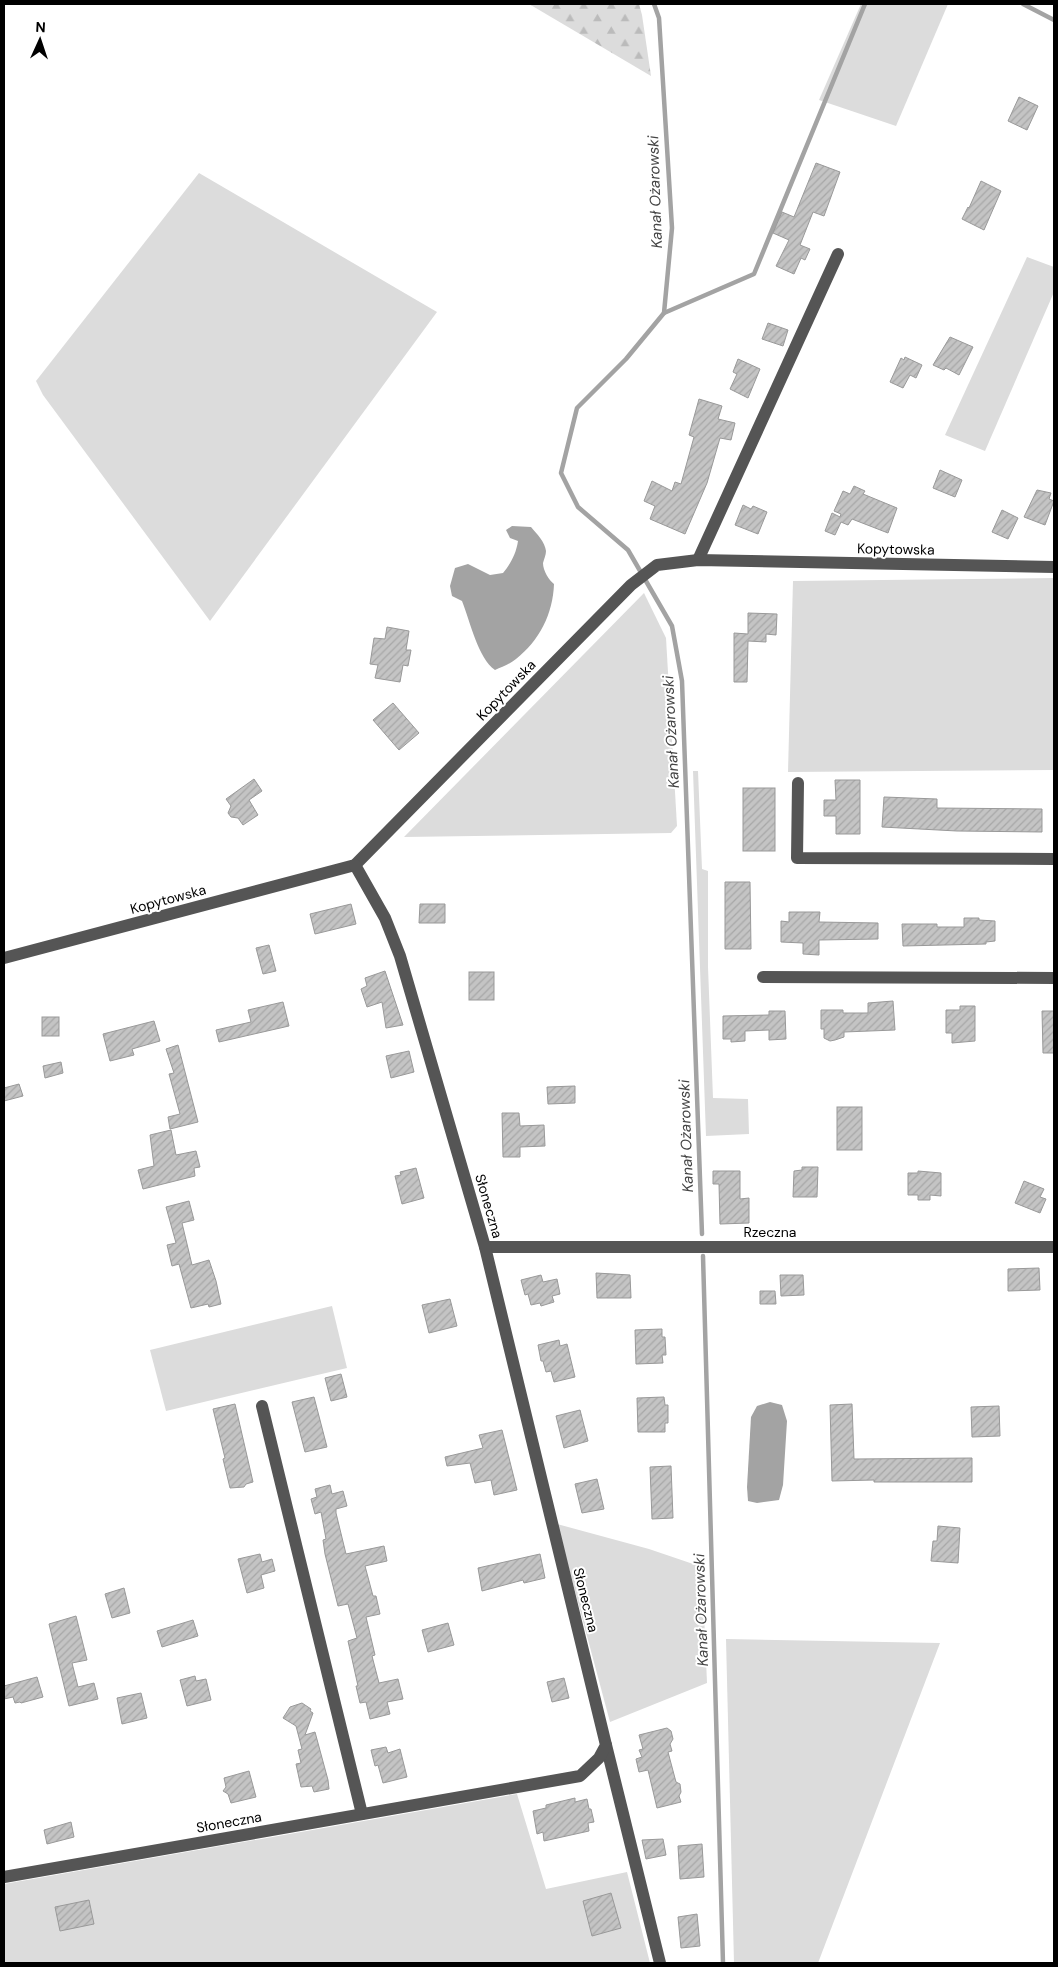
<svg xmlns="http://www.w3.org/2000/svg" width="1058" height="1967" font-family="'DM Sans',sans-serif">
<style>
.grass{fill:#dcdcdc}
.forest{fill:url(#forest-firs)}
.water{fill:#a3a3a3}
.lines{fill:none;stroke-linecap:round;stroke-linejoin:round}
.stream{stroke:#a3a3a3;stroke-width:4.5}
.building{fill:url(#building-hatch);stroke:#999}
.minor{stroke:#555;stroke-width:12}
.labels{text-anchor:middle;dominant-baseline:central;stroke-width:4;stroke-linejoin:round;paint-order:stroke}
.street-label{font-size:14px;fill:#000;stroke:#fff}
.water-label{font-size:15px;font-style:italic;fill:#444;stroke:#fff}
</style>
<defs>
<pattern id="forest-firs" width="22" height="20" patternUnits="userSpaceOnUse" patternTransform="scale(1.25)"><rect width="22" height="20" fill="#dcdcdc"/><path d="M5 1l3.5 6h-7zM16 11l3.5 6h-7z" fill="#bbb"/></pattern>
<pattern id="building-hatch" width="6" height="6" patternUnits="userSpaceOnUse" patternTransform="scale(1.25)"><rect width="6" height="6" fill="#c4c4c4"/><path d="M-1 1l2-2M0 6l6-6M5 7l2-2" fill="none" stroke="#a7a7a7"/></pattern>
</defs>
<rect width="100%" height="100%" fill="#fff"/>
<g class="grass">
<path d="M861 4H948L896 126 819 100Z"/>
<path d="M199 173 437 312 210 621 43 395 36 381Z"/>
<path d="M1027 257 1054 267V292L985 451 945 435Z"/>
<path d="M1054 578V770L788 772 793 581Z"/>
<path d="M644 593 666 638 677 826 671 833 404 837Z"/>
<path d="M693 771H698L702 869 708 871V967L713 1098 748 1099 749 1134 706 1136Z"/>
<path d="M332 1306 347 1368 166 1411 150 1350Z"/>
<path d="M557 1524 649 1549 702 1567 707 1683 610 1722Z"/>
<path d="M726 1639 940 1643 818 1963H734Z"/>
<path d="M517 1794 546 1889 627 1872 650 1963H4V1884Z"/>
</g>
<path class="forest" d="M529 4H639L642 15 651 76Z"/>
<g class="water">
<path d="M512 526 531 527C537 534 545 542 546 551 546 555 544 559 543 563 543 571 549 580 554 584 553 614 539 641 516 659 510 664 502 667 495 670 478 658 470 621 462 601L452 596 450 586 455 568 468 564 490 575 503 573C511 563 516 554 518 541L510 538 506 530Z"/>
<path d="M770 1402 782 1405 787 1421 783 1485 779 1500 757 1503 748 1501 747 1487 751 1417 757 1406Z"/>
</g>
<g class="lines">
<g class="stream">
<path d="M654 4 659 18 672 228 664 313 626 359 577 408 561 473 578 507 628 550 672 626 682 681 702 1234"/>
<path d="M1023 4 1054 20"/>
<path d="M664 313 754 274 865 4"/>
<path d="M703 1256 723 1963"/>
</g>
</g>
<g class="building">
<path d="M1019 97 1038 106 1027 130 1008 121Z"/>
<path d="M816 163 840 172 824 216 813 212 800 245 810 249 805 260 801 258 794 274 776 266 789 240 773 233 782 212 794 217Z"/>
<path d="M981 181 1001 191 984 230 962 219 968 207 969 208Z"/>
<path d="M768 323 788 330 783 346 762 339Z"/>
<path d="M950 337 973 347 959 375 946 368 944 370 933 365Z"/>
<path d="M905 357 922 365 916 378 910 375 903 388 890 382 901 358 904 360Z"/>
<path d="M738 359 760 369 748 398 730 389 737 374 733 372Z"/>
<path d="M699 399 722 406 718 419 735 423 731 440 720 438 707 483 685 534 650 519 655 506 644 501 652 481 672 491 675 482 681 484 694 437 689 435Z"/>
<path d="M940 470 962 480 955 497 933 488Z"/>
<path d="M854 486 865 491 863 494 897 508 888 533 852 519 848 525 841 522 835 535 825 531 832 513 840 517 841 514 834 511 843 491 850 494Z"/>
<path d="M1037 490 1051 493 1049 499 1054 501 1045 525 1024 517Z"/>
<path d="M743 505 751 509 753 506 767 512 758 534 735 525Z"/>
<path d="M1002 510 1018 518 1008 539 992 532Z"/>
<path d="M748 613 777 614 776 635 766 634V642L748 641 747 682H734V633L748 634Z"/>
<path d="M387 627 409 631 406 650H411L408 666 403 665 400 682 375 678 378 665 370 664 374 638 385 639Z"/>
<path d="M393 703 419 733 399 750 373 720Z"/>
<path d="M254 779 262 791 249 800 258 815 243 825 238 818 231 817 228 813 231 806 226 799Z"/>
<path d="M835 780H860V834H836V816H824V800H836Z"/>
<rect x="743" y="788" width="32" height="63"/>
<path d="M884 797 937 799V808L1042 809V832L957 831 882 827Z"/>
<path d="M725 882H750L751 949H725Z"/>
<path d="M351 904 356 924 315 934 310 914Z"/>
<path d="M420 904H445V923H419Z"/>
<path d="M789 912H820L819 922 878 923V939L819 940V955L803 954V943L781 942V921L789 922Z"/>
<path d="M964 918H979V920L995 921V941L986 942V944L903 946 902 924H937V927H964Z"/>
<path d="M269 945 276 971 263 974 256 948Z"/>
<path d="M385 971 403 1025 386 1028 382 1002 367 1007 361 989 367 986 365 978Z"/>
<rect x="469" y="972" width="25" height="28"/>
<path d="M893 1001 895 1030 844 1032V1037L835 1040 830 1041 824 1038V1029H821V1010H843V1013H868V1003Z"/>
<path d="M283 1002 289 1026 219 1042 216 1030 251 1022 248 1010Z"/>
<path d="M960 1006H975V1041L952 1043V1033H946V1010H960Z"/>
<path d="M769 1011H785L786 1039 769 1040V1030L745 1031V1041L731 1042V1039H723V1016L769 1015Z"/>
<path d="M1042 1011H1054V1053H1043Z"/>
<rect x="42" y="1017" width="17" height="19"/>
<path d="M154 1021 160 1041 132 1049 134 1055 110 1061 103 1034Z"/>
<path d="M178 1045 198 1122 170 1129 168 1117 180 1114 169 1074 174 1073 166 1049Z"/>
<path d="M409 1051 414 1072 391 1078 386 1056Z"/>
<path d="M61 1062 63 1073 45 1078 43 1066Z"/>
<path d="M19 1084 23 1096 4 1101V1088Z"/>
<path d="M575 1086V1103L548 1104 547 1087Z"/>
<rect x="837" y="1107" width="25" height="43"/>
<path d="M502 1113H519L520 1126 544 1125 545 1146 520 1147V1157H503Z"/>
<path d="M171 1130 176 1155 196 1151 200 1167 194 1168 195 1176 143 1189 138 1170 154 1166 150 1135Z"/>
<path d="M802 1167H818L817 1197H793L794 1171 802 1170Z"/>
<path d="M416 1168 424 1198 402 1204 395 1176 401 1175 400 1172Z"/>
<path d="M713 1171H740V1199L749 1198V1223L720 1224 719 1184H713Z"/>
<path d="M918 1171 941 1173V1196L930 1195V1200H918V1195H908V1173H918Z"/>
<path d="M1024 1181 1044 1189 1040 1197 1046 1199 1040 1213 1015 1203Z"/>
<path d="M189 1201 194 1220 182 1223 192 1265 209 1260 216 1281 221 1304 209 1307 208 1304 191 1308 179 1264 172 1266 167 1245 176 1243 166 1207Z"/>
<path d="M1039 1268 1040 1290 1008 1291V1269Z"/>
<path d="M596 1273 630 1275 631 1298H597Z"/>
<path d="M541 1275 543 1282 557 1279 560 1294 552 1296 554 1302 541 1306 540 1303 531 1305 528 1294 525 1295 521 1280Z"/>
<path d="M780 1275H803L804 1295 781 1296Z"/>
<path d="M760 1291H775L776 1304H760Z"/>
<path d="M450 1299 457 1326 429 1333 422 1305Z"/>
<path d="M662 1329V1337H665L666 1355H662L663 1363 636 1364 635 1330Z"/>
<path d="M559 1340 560 1346 567 1344 575 1377 554 1382 551 1371 546 1372 543 1361H541L538 1345Z"/>
<path d="M341 1374 347 1397 331 1401 325 1378Z"/>
<path d="M314 1397 327 1447 305 1452 292 1402Z"/>
<path d="M664 1397 665 1405H668V1423H665V1432H638L637 1398Z"/>
<path d="M235 1404 253 1482 246 1484 244 1487 230 1488 223 1459 225 1458 213 1409Z"/>
<path d="M852 1404 854 1459 972 1458V1482H874V1480L832 1481 830 1405Z"/>
<path d="M999 1406 1000 1436 972 1437 971 1407Z"/>
<path d="M580 1410 588 1441 564 1448 556 1416Z"/>
<path d="M502 1430 517 1490 494 1495 491 1480 475 1483 470 1463 447 1466 445 1457 483 1448 479 1435Z"/>
<path d="M671 1466 673 1518 652 1519 650 1467Z"/>
<path d="M597 1479 604 1509 582 1513 575 1484Z"/>
<path d="M330 1485 332 1494 343 1491 347 1506 336 1509V1513L346 1554 384 1546 387 1561 365 1566 373 1596H376L380 1614 366 1617 375 1655 372 1656 379 1683 398 1679 403 1699 387 1702 390 1714 370 1719 366 1702 360 1703 356 1686H358L348 1641 357 1638 348 1604 338 1606 325 1554 323 1540 326 1539 321 1512 315 1514 311 1499 317 1497 315 1489Z"/>
<path d="M938 1526 960 1528 958 1563 931 1561 933 1541H937Z"/>
<path d="M260 1554 262 1562 272 1559 275 1571 261 1575 264 1588 247 1593 238 1559Z"/>
<path d="M540 1554 545 1578 524 1583 523 1580 482 1591 478 1568Z"/>
<path d="M124 1588 130 1613 112 1618 105 1594Z"/>
<path d="M76 1616 87 1660 72 1663 78 1687 94 1683 98 1699 69 1706 49 1624Z"/>
<path d="M193 1620 198 1636 162 1647 157 1631Z"/>
<path d="M448 1623 454 1645 428 1652 422 1630Z"/>
<path d="M195 1676 196 1681 206 1679 211 1700 187 1706 180 1680Z"/>
<path d="M37 1677 43 1697 21 1703 20 1702 15 1703 13 1697 4 1699V1686Z"/>
<path d="M564 1678 569 1698 552 1702 547 1682Z"/>
<path d="M141 1693 147 1718 122 1724 117 1698Z"/>
<path d="M302 1703 311 1709 310 1711 313 1713 305 1735 315 1732 328 1780 329 1789 314 1792 312 1786 301 1787 296 1764 301 1763 298 1750 302 1749 296 1726 283 1718 290 1707Z"/>
<path d="M667 1728 671 1731 673 1739 670 1744 672 1751 668 1752 676 1782 680 1784 681 1792 679 1796 681 1802 657 1808 648 1770 639 1772 636 1759 642 1757 639 1750 643 1749 639 1735Z"/>
<path d="M386 1747 388 1753 400 1749 407 1777 383 1783 378 1765 375 1766 371 1750Z"/>
<path d="M249 1771 256 1797 231 1803 228 1794 223 1791 226 1787 224 1778Z"/>
<path d="M575 1798V1802L587 1799 589 1809H591L594 1822 588 1823 589 1831 544 1841 543 1832 537 1834 533 1811 546 1808V1805Z"/>
<path d="M71 1822 74 1837 47 1844 44 1830Z"/>
<path d="M663 1839 666 1855 646 1859 642 1840Z"/>
<path d="M702 1844 704 1877 680 1879 678 1846Z"/>
<path d="M611 1893 621 1928 592 1936 583 1901Z"/>
<path d="M89 1900 94 1924 60 1931 55 1907Z"/>
<path d="M697 1914 700 1946 681 1948 678 1917Z"/>
</g>
<g class="lines">
<g class="minor">
<path d="M698 560 838 254"/>
<path d="M798 783 797 858 1054 859"/>
<path d="M4 958 355 865 631 585 657 565 698 560 1054 567"/>
<path d="M763 977 1054 978"/>
<path d="M485 1247H1054"/>
<path d="M262 1406 362 1814"/>
<path d="M606 1745 660 1963"/>
<path d="M4 1877 580 1776 599 1758 606 1745 485 1247 400 956 385 918 355 865"/>
</g>
</g>
<g class="labels">
<g class="street-label">
<text transform="translate(896 549) rotate(1)">Kopytowska</text>
<text transform="translate(506 690) rotate(-46)">Kopytowska</text>
<text transform="translate(168 899) rotate(-15)">Kopytowska</text>
<text transform="translate(489 1206) rotate(74)">Słoneczna</text>
<text x="770" y="1232">Rzeczna</text>
<text transform="translate(586 1600) rotate(76)">Słoneczna</text>
<text transform="translate(229 1822) rotate(-10)">Słoneczna</text>
</g>
<g class="water-label">
<text transform="translate(655 192) rotate(-92)">Kanał Ożarowski</text>
<text transform="translate(671 732) rotate(-93)">Kanał Ożarowski</text>
<text transform="translate(686 1136) rotate(-92)">Kanał Ożarowski</text>
<text transform="translate(701 1610) rotate(-92)">Kanał Ożarowski</text>
</g>
</g>
<rect width="1058" height="1967" fill="none" stroke="#000000" stroke-width="10"/>
<g transform="translate(40 40) rotate(3)" stroke="#ffffff" stroke-width="4" paint-order="stroke">
<path d="M0-4L9 19L0 12L-9 19Z" fill="#000000"/>
<text y="-8" font-size="14" font-weight="bold" text-anchor="middle" fill="#000000">N</text>
</g>
</svg>
